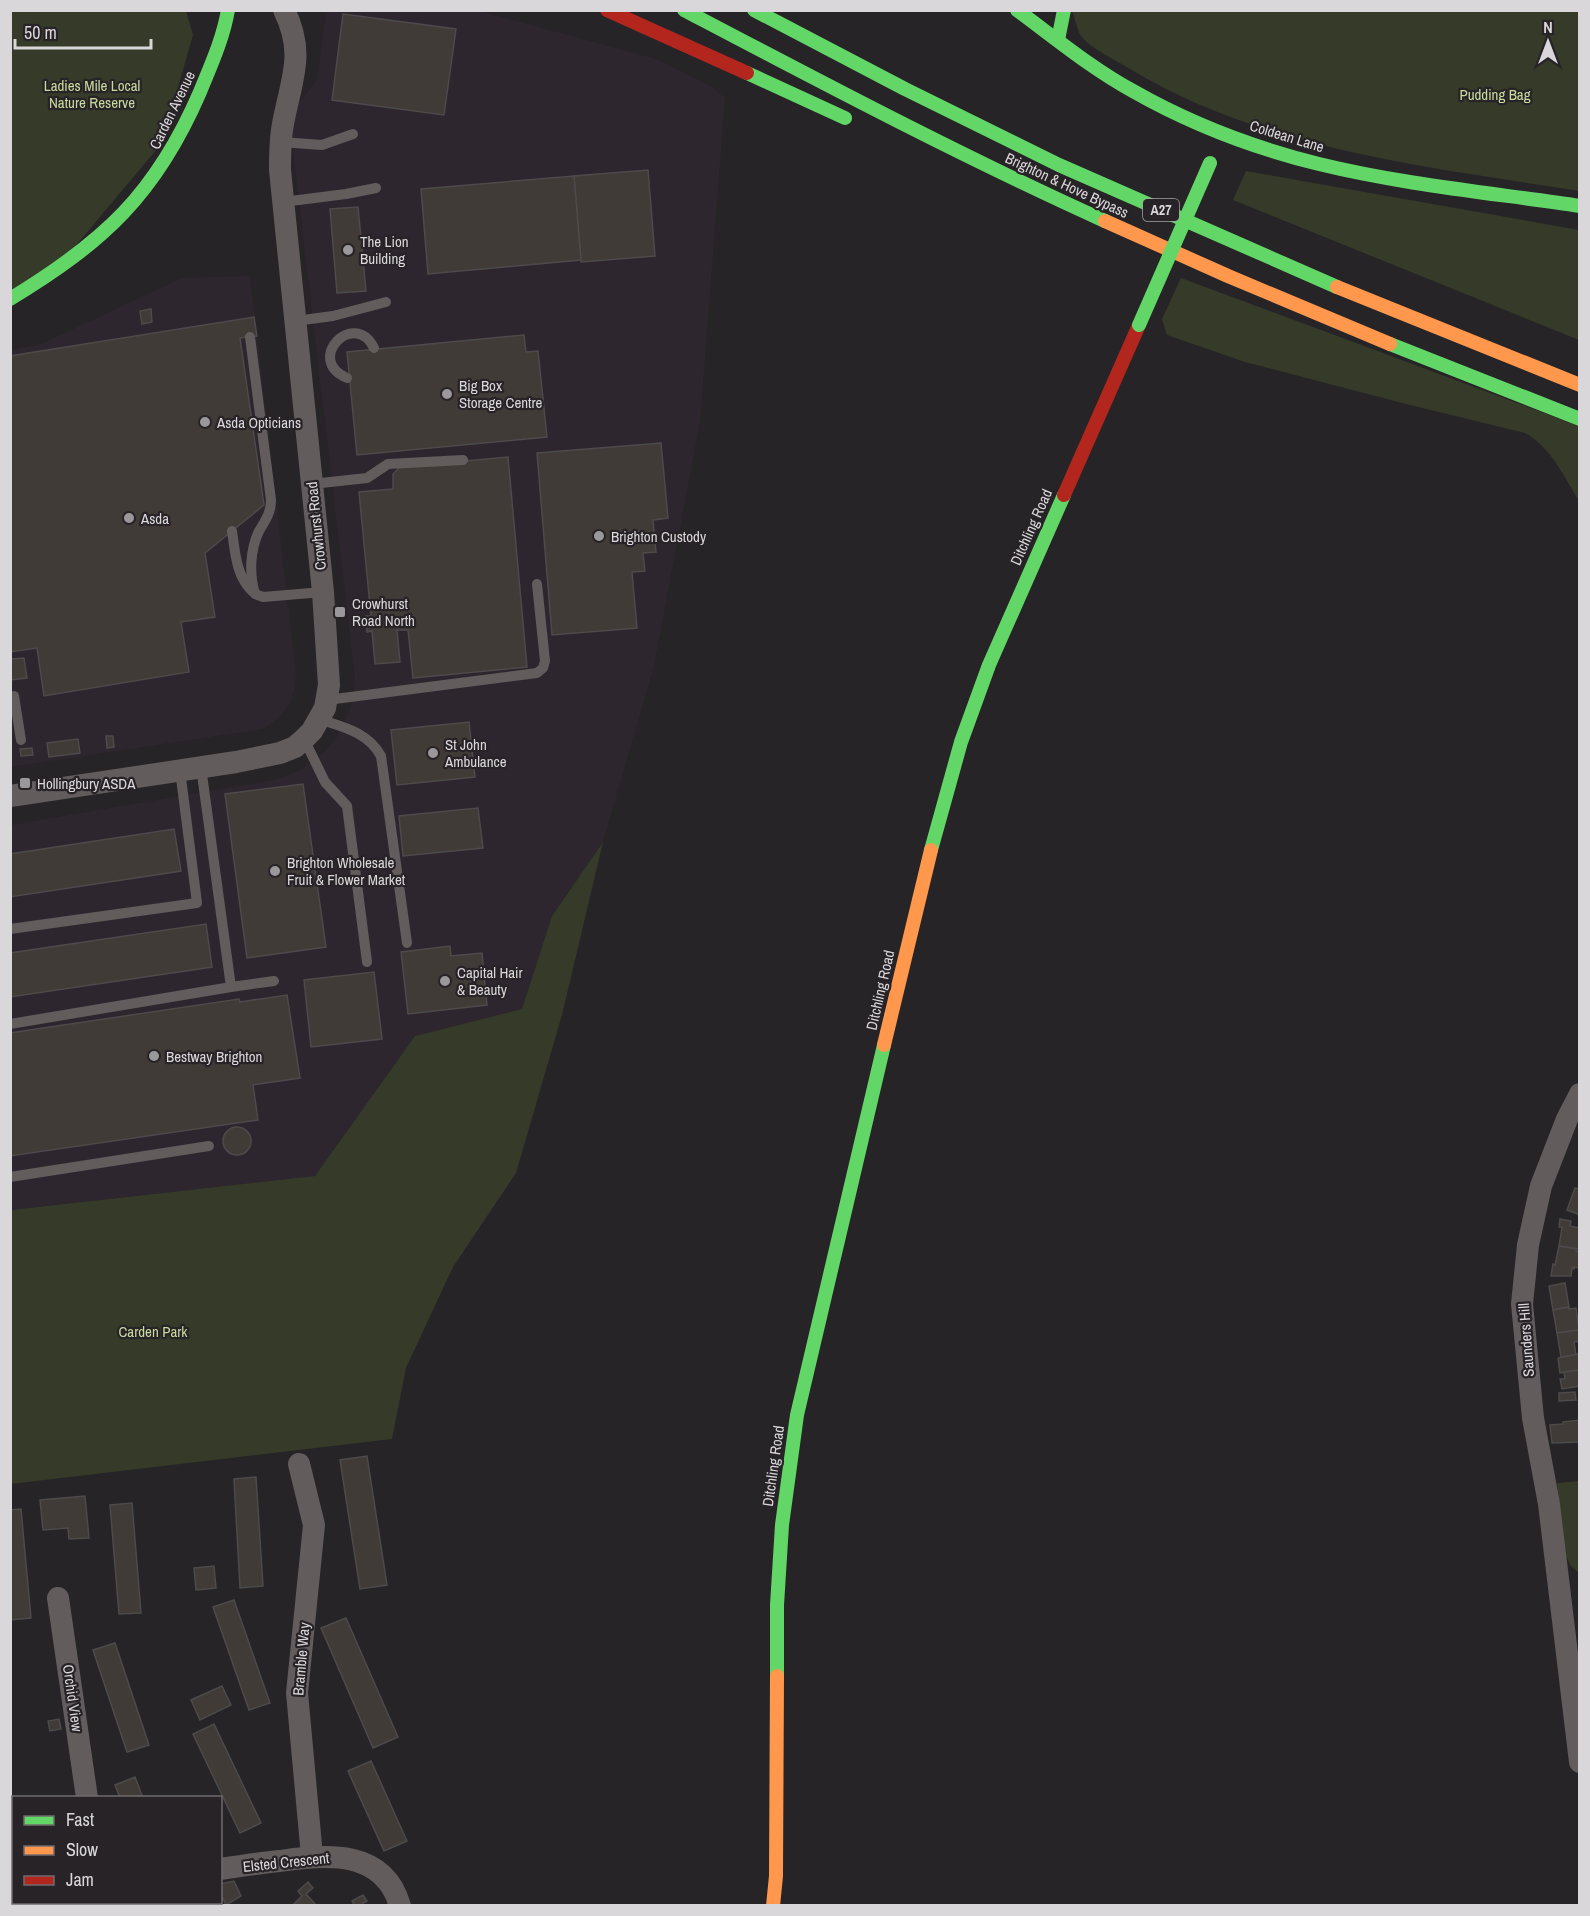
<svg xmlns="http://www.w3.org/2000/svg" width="1590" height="1916" font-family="'Archivo Narrow',sans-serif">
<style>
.built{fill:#2e262e}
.green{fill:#353a29}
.building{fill:#403b37;stroke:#4c4a4b;stroke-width:1.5}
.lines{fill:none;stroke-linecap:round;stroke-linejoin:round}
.lane{stroke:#625c5d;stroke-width:10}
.street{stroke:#625c5d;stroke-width:22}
.fast{stroke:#63d668;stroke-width:14}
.slow{stroke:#ff974d;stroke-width:14}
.jam{stroke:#b3261e;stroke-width:14}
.fast-bridge{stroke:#63d668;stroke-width:14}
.poi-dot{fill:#9b989b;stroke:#272327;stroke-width:2}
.labels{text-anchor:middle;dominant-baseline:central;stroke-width:4.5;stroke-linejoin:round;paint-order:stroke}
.shield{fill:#272327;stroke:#a4a1a4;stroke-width:1.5}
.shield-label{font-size:14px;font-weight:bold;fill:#dad7da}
.park-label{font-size:15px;fill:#c8da9d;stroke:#272327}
.street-label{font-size:15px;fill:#dad7da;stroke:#272327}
.poi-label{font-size:15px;fill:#dad7da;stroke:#272327;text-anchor:start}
</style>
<rect width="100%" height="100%" fill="#262426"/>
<g class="built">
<path d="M326 11H479L656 59 712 87 725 98 700 422 654 666 603 842 552 916 522 1009 415 1036 315 1176 11 1210V825L274 780 301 770 323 753 337 737 346 720 353 700 355 678 289 116 317 80Z"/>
<path d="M250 276 296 674 294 691 290 704 277 719 263 729 11 767 10 350 41 344 182 278Z"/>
</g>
<g class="green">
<path d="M10 11H186L193 35 162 143 62 262 10 293Z"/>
<path d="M1072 11H1579V191C1428 167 1264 150 1130 69 1116 60 1091 49 1081 36 1077 30 1075 18 1072 11Z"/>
<path d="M1246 171 1579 230V340L1233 200Z"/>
<path d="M1181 278 1579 426V501C1564 477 1551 447 1525 433L1406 404 1245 362 1167 335 1162 319Z"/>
<path d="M603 842 562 1015 516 1173 453 1267 406 1368 392 1439 11 1484V1210L315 1176 415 1036 522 1009 552 916Z"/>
<path d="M1579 1481V1573L1571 1566 1566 1556 1557 1483Z"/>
</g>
<g class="building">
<path d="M343 14 456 29 444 115 332 100Z"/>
<path d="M648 170 655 256 581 262 574 176Z"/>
<path d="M574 176 581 260 428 274 421 189Z"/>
<path d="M358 207 366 291 337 293 330 209Z"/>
<path d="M151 309 152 322 142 324 140 311Z"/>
<path d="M254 317 257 336 240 338 264 505 205 553 215 617 181 622 189 672 44 696 37 648 10 652V356Z"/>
<path d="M524 335 526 352 538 351 547 437 357 455 347 352Z"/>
<path d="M661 443 668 518 653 520 656 552 643 553 645 571 632 572 637 628 552 635 537 453Z"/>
<path d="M508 457 527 667 413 678 408 630H397L400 662 375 664 372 631 367 632 366 616H371L359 492 393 489V474L400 467Z"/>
<path d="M24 658 27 678 10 680V659Z"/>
<path d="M469 722 475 777 397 785 391 730Z"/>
<path d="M106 736H113L114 747 107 748Z"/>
<path d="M78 739 80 753 49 757 47 743Z"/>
<path d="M32 748 33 755 21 756 20 749Z"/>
<path d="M303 784 326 947 247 958 225 794Z"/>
<path d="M478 808 483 848 403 856 399 816Z"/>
<path d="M174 829 181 871 10 897V854Z"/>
<path d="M206 924 212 967 10 997V953Z"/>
<path d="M450 946 451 956 482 953 487 1005 408 1014 401 952Z"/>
<path d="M374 972 382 1039 311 1047 304 980Z"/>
<path d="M287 995 300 1078 253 1085 258 1120 10 1156V1033L239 999 240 1002Z"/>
<circle cx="237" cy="1141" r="14"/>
<path d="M1575 1188 1580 1189V1215L1567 1210Z"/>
<path d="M1560 1219 1571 1221 1570 1226 1580 1228V1249L1559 1246 1562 1227H1559Z"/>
<path d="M1559 1246 1577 1249 1576 1251 1580 1252V1268L1574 1267V1269L1572 1268 1571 1276H1551L1553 1264 1555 1265Z"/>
<path d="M1565 1283 1569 1307 1553 1310 1549 1286Z"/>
<path d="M1569 1307V1309L1576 1308 1579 1330 1557 1333 1553 1310Z"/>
<path d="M1579 1330 1580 1341 1574 1342 1576 1355 1561 1357 1557 1333Z"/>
<path d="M1578 1354 1580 1370 1560 1373 1558 1358Z"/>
<path d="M1580 1370V1386L1562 1389 1560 1379H1565L1564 1372Z"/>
<path d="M1575 1392 1576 1400 1559 1401V1393Z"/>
<path d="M1580 1420V1442L1552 1443 1550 1425 1563 1424V1422Z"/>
<path d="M367 1456 387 1585 360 1589 340 1460Z"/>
<path d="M256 1477 263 1586 240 1588 234 1479Z"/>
<path d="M85 1496 89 1538 69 1539 68 1528 43 1530 40 1500Z"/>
<path d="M132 1503 141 1613 119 1614 110 1505Z"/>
<path d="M21 1509 31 1618 10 1620V1510Z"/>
<path d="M214 1566 216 1588 196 1590 194 1568Z"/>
<path d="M234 1600 270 1703 249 1710 213 1607Z"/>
<path d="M346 1618 398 1737 373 1748 321 1628Z"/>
<path d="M115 1643 149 1745 127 1752 93 1650Z"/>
<path d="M222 1686 231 1705 200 1720 191 1700Z"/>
<path d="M59 1719 61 1729 50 1731 48 1721Z"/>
<path d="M214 1724 261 1823 240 1833 193 1734Z"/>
<path d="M371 1761 407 1841 384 1851 348 1771Z"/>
<path d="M135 1777 143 1798H120L115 1785Z"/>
<path d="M234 1881 241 1896 226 1905 220 1892V1884Z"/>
<path d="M308 1882 313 1888 306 1894 317 1906H292L302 1896 298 1891Z"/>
<path d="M363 1895 367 1901 363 1903 364 1906H355L352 1901Z"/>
</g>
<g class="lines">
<g class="lane">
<path d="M281 142 322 145 353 134"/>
<path d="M283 202 346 194 376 188"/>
<path d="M295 321 333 316 386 302"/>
<path d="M250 337 271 500C271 513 265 521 259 531 250 550 249 574 255 594L263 597 323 592"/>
<path d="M347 378C304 360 354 308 374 348"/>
<path d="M312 484 367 478 388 464 463 460"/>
<path d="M232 531C235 551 236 576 252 591"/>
<path d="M10 697 14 696 21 740"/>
<path d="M327 700 537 673 543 668 545 661 537 584"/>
<path d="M319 719C343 727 368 732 381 756L407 943"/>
<path d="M304 739 325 782 347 806 367 962"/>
<path d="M10 929 197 903 180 770"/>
<path d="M231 987 274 981"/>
<path d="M10 1024 231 987 201 767"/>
<path d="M10 1177 209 1146"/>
</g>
<g class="street">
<path d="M10 796 236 762 280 753 295 747 304 739 312 731 325 708 329 685 323 592 280 170C280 155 280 139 283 124 291 80 306 54 284 10"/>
<path d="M1580 1094 1567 1119 1541 1186 1528 1245 1522 1304 1533 1418 1549 1504 1580 1762"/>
<path d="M299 1464 314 1525 297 1693 312 1856"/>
<path d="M58 1598 87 1798"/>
<path d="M220 1869C240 1866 260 1863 280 1861 326 1854 384 1849 400 1906"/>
<path d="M10 1897H14"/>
<path d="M77 1902 80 1906"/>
<path d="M120 1906 122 1902"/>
</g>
<g class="fast">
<path d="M684 10C823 83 961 156 1105 221"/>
<path d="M754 10 905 89 1059 165 1337 287"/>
<path d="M1017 10C1055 38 1091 68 1133 91 1191 124 1254 148 1319 164 1405 185 1493 193 1580 206"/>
<path d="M1058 40 1064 10"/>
<path d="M747 73 845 118"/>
<path d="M10 299C104 242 156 194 200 92 211 65 223 39 228 10"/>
<path d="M1390 344 1580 419"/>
<path d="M931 850 961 742 989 665 1064 495"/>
<path d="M777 1676V1605L782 1525 797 1415 884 1045"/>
</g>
<g class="slow">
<path d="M1105 221 1228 276 1390 344"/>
<path d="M1337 287 1580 385"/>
<path d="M884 1045 931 850"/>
<path d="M773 1906 776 1876 777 1676"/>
</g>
<g class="jam">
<path d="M607 10 747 73"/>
<path d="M1064 495 1139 325"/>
</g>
<path class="fast-bridge" d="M1139 325 1210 163"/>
</g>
<g class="poi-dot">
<circle cx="348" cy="250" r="6"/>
<circle cx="447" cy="394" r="6"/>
<circle cx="205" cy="422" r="6"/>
<circle cx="129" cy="518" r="6"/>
<circle cx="599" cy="536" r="6"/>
<rect x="334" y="606" width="12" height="12" rx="3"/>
<circle cx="433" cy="753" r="6"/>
<rect x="19" y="777" width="12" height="12" rx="3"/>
<circle cx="275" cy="871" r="6"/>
<circle cx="445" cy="981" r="6"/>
<circle cx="154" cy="1056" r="6"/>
</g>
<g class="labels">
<rect class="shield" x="1143" y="199" width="36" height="22" rx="4.5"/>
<g class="shield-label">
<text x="1161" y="210">A27</text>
</g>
<g class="park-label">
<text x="92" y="85">Ladies Mile Local<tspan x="92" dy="17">Nature Reserve</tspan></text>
<text x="1495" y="94">Pudding Bag</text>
<text x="153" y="1331">Carden Park</text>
</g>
<g class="street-label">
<text transform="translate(172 110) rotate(-64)">Carden Avenue</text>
<text transform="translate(1287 136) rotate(17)">Coldean Lane</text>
<text transform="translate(1067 185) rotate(25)">Brighton &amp; Hove Bypass</text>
<text transform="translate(316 526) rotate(-96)">Crowhurst Road</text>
<text transform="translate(1031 527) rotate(-66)">Ditchling Road</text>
<text transform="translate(880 990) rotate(-77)">Ditchling Road</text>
<text transform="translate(1526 1340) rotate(-94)">Saunders Hill</text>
<text transform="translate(773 1466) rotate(-82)">Ditchling Road</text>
<text transform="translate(301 1659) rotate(-85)">Bramble Way</text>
<text transform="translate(73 1698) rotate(82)">Orchid View</text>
<text transform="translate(286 1862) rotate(-6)">Elsted Crescent</text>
</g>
<g class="poi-label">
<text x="360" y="241">The Lion<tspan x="360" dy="17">Building</tspan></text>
<text x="459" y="385">Big Box<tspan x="459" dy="17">Storage Centre</tspan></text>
<text x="217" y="422">Asda Opticians</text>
<text x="141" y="518">Asda</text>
<text x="611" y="536">Brighton Custody</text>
<text x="352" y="603">Crowhurst<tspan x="352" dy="17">Road North</tspan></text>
<text x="445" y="744">St John<tspan x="445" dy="17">Ambulance</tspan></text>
<text x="37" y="783">Hollingbury ASDA</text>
<text x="287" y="862">Brighton Wholesale<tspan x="287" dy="17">Fruit &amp; Flower Market</tspan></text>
<text x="457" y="972">Capital Hair<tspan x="457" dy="17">&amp; Beauty</tspan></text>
<text x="166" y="1056">Bestway Brighton</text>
</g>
</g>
<rect width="1590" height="1916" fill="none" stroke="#dad7da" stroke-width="24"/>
<rect x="12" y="1796" width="210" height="108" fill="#272327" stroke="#6f6b6f" stroke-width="1.5"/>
<rect x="24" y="1816" width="30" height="9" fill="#63d668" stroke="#6f6b6f" stroke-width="1.5"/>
<text x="66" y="1826" font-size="18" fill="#dad7da">Fast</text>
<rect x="24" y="1846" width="30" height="9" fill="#ff974d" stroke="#6f6b6f" stroke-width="1.5"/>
<text x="66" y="1856" font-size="18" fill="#dad7da">Slow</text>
<rect x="24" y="1876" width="30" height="9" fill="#b3261e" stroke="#6f6b6f" stroke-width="1.5"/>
<text x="66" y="1886" font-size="18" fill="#dad7da">Jam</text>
<g transform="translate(1548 42)" stroke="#272327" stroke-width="4.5" paint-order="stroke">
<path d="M0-4.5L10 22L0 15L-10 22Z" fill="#dad7da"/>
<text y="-9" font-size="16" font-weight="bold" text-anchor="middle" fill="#dad7da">N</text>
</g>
<path d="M15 39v9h136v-9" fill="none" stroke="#dad7da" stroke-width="3"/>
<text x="24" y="39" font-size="18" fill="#dad7da" stroke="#272327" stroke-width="4.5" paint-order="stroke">50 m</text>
</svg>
